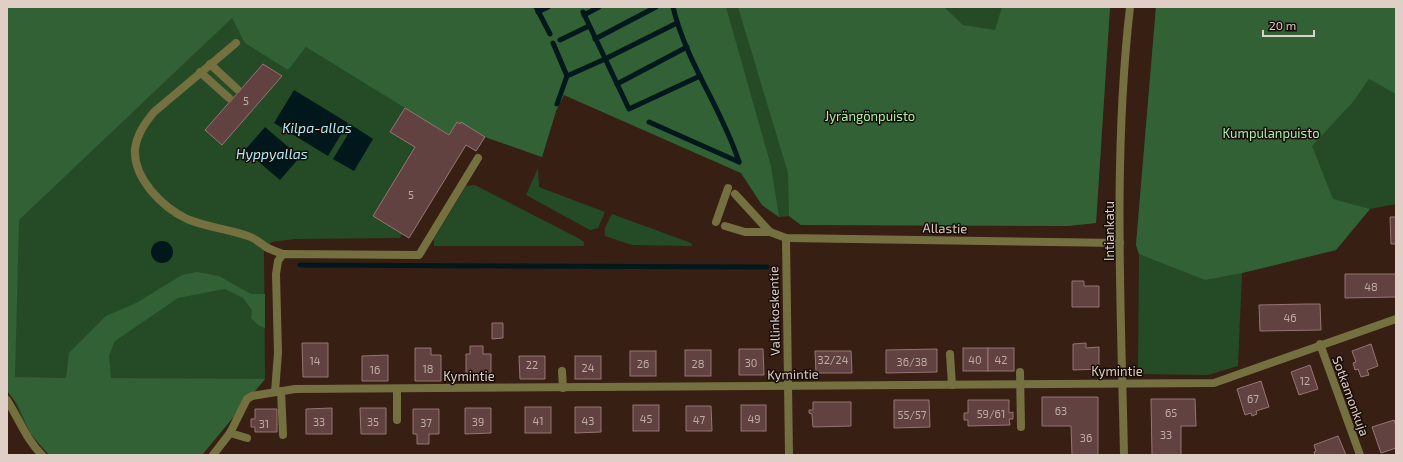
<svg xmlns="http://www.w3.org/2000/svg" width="1403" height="462" font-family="'Exo 2',sans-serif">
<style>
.green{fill:#244b26}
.forest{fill:#316134}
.water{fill:#00181c}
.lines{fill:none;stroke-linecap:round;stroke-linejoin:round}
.stream{stroke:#00181c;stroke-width:5}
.building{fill:#614241;stroke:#967573}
.service{stroke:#747040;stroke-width:8}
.minor{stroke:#747040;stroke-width:8}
.tertiary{stroke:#747040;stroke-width:8}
.labels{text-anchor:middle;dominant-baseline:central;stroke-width:3;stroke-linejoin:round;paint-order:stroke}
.number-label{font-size:11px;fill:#c0aca6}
.park-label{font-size:13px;fill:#a9f1ab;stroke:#170c07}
.street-label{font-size:13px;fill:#dfcfc7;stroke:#170c07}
.water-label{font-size:14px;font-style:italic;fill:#a8eef9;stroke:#170c07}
</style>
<rect width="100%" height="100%" fill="#371f13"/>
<g class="green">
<path d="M7 7H1110L1096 223 1067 226 801 225 789 216 779 217 762 205 741 173 564 95 556 111 542 157 485 137 476 151 466 145 409 238 402 234 400 238 294 239 272 242 264 251 265 379 202 455H49C39 445 28 432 22 419 18 409 15 399 7 391Z"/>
<path d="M1156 7H1396V204L1370 209 1336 250 1242 273 1238 366 1208 375 1138 374 1139 254 1136 245Z"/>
<path d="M538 168 539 187 605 212 598 228 590 230 526 195Z"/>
<path d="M475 185 580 239 584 242V246H434V239L466 186Z"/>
<path d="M612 214 691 243 692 246 632 245 605 236V228Z"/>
</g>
<g class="forest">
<path d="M7 7H726L771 166 779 217 762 205 741 173 564 95 556 111 542 157 485 137 461 122 460 124 457 122 449 135 306 47 288 70 245 43 232 18 19 220 15 377 66 378 69 353 106 316 136 303 182 275 197 272 219 276 251 294H265V328L258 325 251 318 252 310 243 298 225 289 178 298 115 341 109 355 111 378 265 379 202 455H49L30 433 18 405 7 391Z"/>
<path d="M738 7H944L963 25 995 30 1002 7H1110L1096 223 1067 226 801 225 789 216 788 173Z"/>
<path d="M1156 7H1396V94L1369 79 1352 103 1312 146 1333 199 1370 209 1336 250 1242 273 1205 280 1139 254 1136 245Z"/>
</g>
<g class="water">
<path d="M294 90 348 123 328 156 274 123Z"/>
<path d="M353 126 373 139 354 171 333 159Z"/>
<path d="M265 127 300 157 280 180 245 150Z"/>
<circle cx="162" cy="252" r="11"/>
</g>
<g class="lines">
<g class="stream">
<path d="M536 7 550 34"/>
<path d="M673 7C686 62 722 109 739 162"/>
<path d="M538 12 548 7"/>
<path d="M583 12 629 109 700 76"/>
<path d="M584 15 599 7"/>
<path d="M595 39 656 7"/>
<path d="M560 40 589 26"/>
<path d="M553 43 567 76"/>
<path d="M617 84 687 47"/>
<path d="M557 104 567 76 605 59 677 23"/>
<path d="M649 122 739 162"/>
<path d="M300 265 767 267"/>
</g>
</g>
<g class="building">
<path d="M263 64 282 76 222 145 205 130Z"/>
<path d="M405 108 449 135 457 122 460 124 461 122 485 137 476 151 466 145 409 238 373 216 415 147 390 132Z"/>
<path d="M1390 217H1396V244H1391Z"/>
<path d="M1345 274H1396V297L1345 298Z"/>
<path d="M1072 281H1084V286H1099V307H1072Z"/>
<path d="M1305 304H1320L1321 330 1260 331 1259 305Z"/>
<path d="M492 323H503V338L492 339Z"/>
<path d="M302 343H328V377H303Z"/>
<path d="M1086 343V348L1099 347V369L1073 370V344Z"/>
<path d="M1371 344 1378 366 1367 370 1369 375 1361 377 1358 369 1355 370 1353 363 1356 362 1352 351Z"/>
<path d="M470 346H483V354H491V380H466V354H470Z"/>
<path d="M415 348H431V355H441V381H415Z"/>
<rect x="963" y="348" width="25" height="23"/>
<rect x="988" y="348" width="26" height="23"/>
<path d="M739 349H763L764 375H739Z"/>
<path d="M937 349V372L886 373V350Z"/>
<rect x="685" y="350" width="26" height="26"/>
<rect x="630" y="351" width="26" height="25"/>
<path d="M815 351H851L852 373H816Z"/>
<path d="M388 355V381H362V356Z"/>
<path d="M519 356H545V379H520Z"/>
<rect x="575" y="356" width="26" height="23"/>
<path d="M1310 365 1318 389 1299 395 1291 372Z"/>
<path d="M1261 381 1269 407 1256 411 1257 414 1252 416 1251 413 1245 415 1237 389Z"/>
<path d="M1042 397H1098V455H1072L1071 426H1042Z"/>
<path d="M1151 399H1195L1196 426H1181V455H1152Z"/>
<path d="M894 400H929L930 427 894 428Z"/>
<path d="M968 400H1009V413L1013 412V419H1009L1010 425 968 426V420H964V413H968Z"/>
<path d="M813 402H851V426L813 427 812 414 809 413V410H813Z"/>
<rect x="633" y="405" width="26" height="26"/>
<rect x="741" y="405" width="25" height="26"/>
<path d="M686 406H711L712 431H686Z"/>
<rect x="525" y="407" width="26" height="26"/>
<path d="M575 407H601V432L575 433Z"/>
<path d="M332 408V434H306V409Z"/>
<path d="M360 408H386V434H361Z"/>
<path d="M465 408H491V433L465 434Z"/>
<path d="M255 409H277V432H255V427H251V419H255Z"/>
<path d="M413 409H439V434H429V444H417V434H413Z"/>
<path d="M1394 420 1396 426V448L1381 453 1372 427Z"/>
<path d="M1338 436 1346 455H1315L1314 452 1316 451 1314 445Z"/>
</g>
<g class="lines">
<g class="service">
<path d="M236 43 154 112C145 123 137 134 135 149 133 178 162 207 187 219 206 227 228 229 248 236 255 238 260 243 266 247 271 250 278 252 283 254"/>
<path d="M210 64 237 89"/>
<path d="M200 72 229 98"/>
<path d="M716 222 728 188"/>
<path d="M725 226 745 232H770L735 194"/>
<path d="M950 354 952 385"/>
<path d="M562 371 563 388"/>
<path d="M1020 372 1021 427"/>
<path d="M397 389V420"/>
<path d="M281 391 283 435"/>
<path d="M275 392 278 353 276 274 278 261 283 254 419 255 478 158"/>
<path d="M230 433 247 438"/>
</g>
<g class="minor">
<path d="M770 232 786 238 1120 243"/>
<path d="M786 238 789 455"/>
<path d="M1320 344 1360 455"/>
<path d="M7 400C19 419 26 439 42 455"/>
<path d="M213 455 230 433 247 399 252 396 295 389 1214 383 1396 319"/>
</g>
<path class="tertiary" d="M1124 455C1121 306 1113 155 1130 7"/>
</g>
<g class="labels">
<g class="number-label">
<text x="246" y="100">5</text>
<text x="411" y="194">5</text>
<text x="1371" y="286">48</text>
<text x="1290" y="317">46</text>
<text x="833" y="359">32/24</text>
<text x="975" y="359">40</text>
<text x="1001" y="359">42</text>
<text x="315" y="360">14</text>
<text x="912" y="361">36/38</text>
<text x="751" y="362">30</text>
<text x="643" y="363">26</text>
<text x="698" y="363">28</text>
<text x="532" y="364">22</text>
<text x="588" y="367">24</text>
<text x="428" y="368">18</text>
<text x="375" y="369">16</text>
<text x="1305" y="380">12</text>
<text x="1253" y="398">67</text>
<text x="1061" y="410">63</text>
<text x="1171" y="412">65</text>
<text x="991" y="413">59/61</text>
<text x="912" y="414">55/57</text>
<text x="646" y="418">45</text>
<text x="754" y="418">49</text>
<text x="699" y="419">47</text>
<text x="538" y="420">41</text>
<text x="588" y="420">43</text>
<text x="319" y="421">33</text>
<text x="373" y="421">35</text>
<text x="478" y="421">39</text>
<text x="426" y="422">37</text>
<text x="264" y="423">31</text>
<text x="1166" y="434">33</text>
<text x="1086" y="437">36</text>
</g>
<g class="park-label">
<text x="870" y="116">Jyrängönpuisto</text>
<text x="1271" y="133">Kumpulanpuisto</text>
</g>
<g class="street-label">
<text transform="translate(945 228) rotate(1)">Allastie</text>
<text transform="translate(1109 231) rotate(-90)">Intiankatu</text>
<text transform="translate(774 311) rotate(-91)">Vallinkoskentie</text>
<text x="1117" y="371">Kymintie</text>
<text transform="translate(793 374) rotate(-1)">Kymintie</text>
<text x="469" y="376">Kymintie</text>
<text transform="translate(1351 396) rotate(70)">Sotkamonkuja</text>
</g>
<g class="water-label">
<text x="317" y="127">Kilpa-allas</text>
<text x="272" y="153">Hyppyallas</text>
</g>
</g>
<rect width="1403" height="462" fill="none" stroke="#dfcfc7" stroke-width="16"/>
<path d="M1263 30v6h51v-6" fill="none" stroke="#dfcfc7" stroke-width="2"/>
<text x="1269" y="30" font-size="12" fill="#dfcfc7" stroke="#170c07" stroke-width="3" paint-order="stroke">20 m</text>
</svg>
